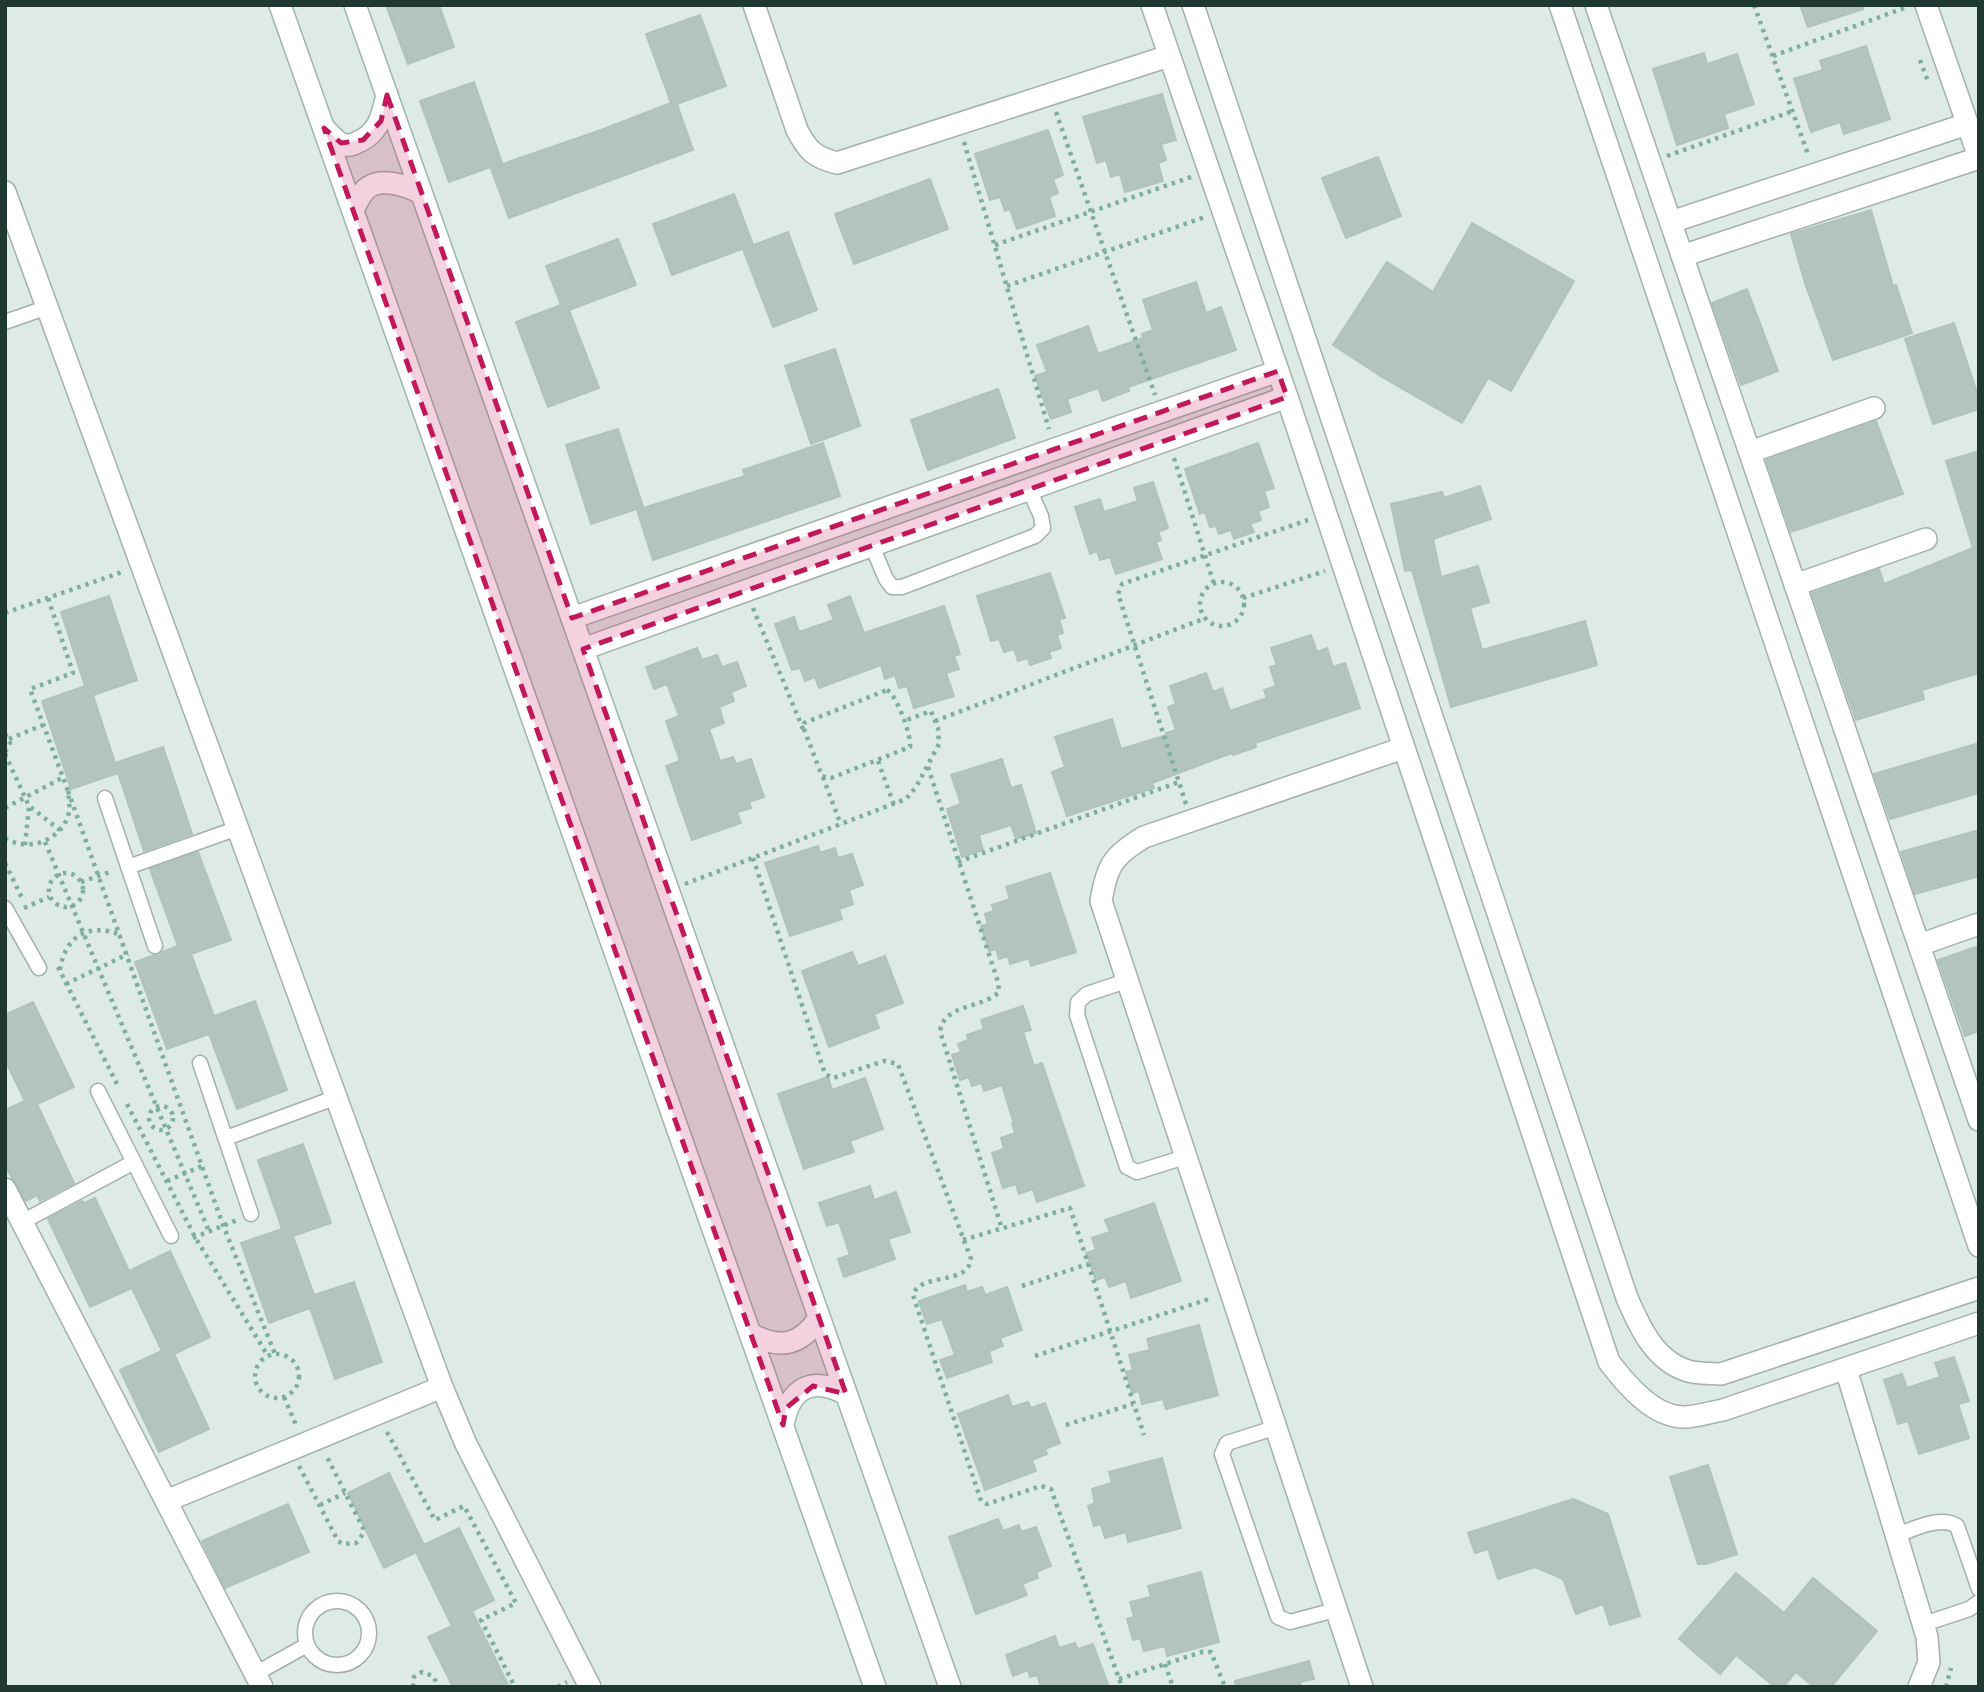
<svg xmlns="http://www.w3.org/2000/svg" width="1984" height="1692" font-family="'Fira Sans Condensed',sans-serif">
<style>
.building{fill:#b3c4bd;stroke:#b0c3bb;stroke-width:2}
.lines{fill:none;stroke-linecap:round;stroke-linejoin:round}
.lane-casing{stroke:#a1b1ab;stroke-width:17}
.street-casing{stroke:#a1b1ab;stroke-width:24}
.secondary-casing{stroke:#9db5ad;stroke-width:24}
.path{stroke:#7eae9f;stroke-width:4.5;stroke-dasharray:3.5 5;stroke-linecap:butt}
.lane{stroke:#fff;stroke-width:14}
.street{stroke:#fff;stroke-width:21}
.secondary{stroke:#fff;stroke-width:21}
.marked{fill:#c2185b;fill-opacity:0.2;stroke:#c2185b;stroke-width:5;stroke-dasharray:14 9;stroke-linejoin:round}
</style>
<rect width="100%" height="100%" fill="#deeae4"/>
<g class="building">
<path d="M386 5H439L454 47 408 64Z"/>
<path d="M1800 5H1862L1863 9 1808 27Z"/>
<path d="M700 15 726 86 677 104 693 150 509 218 491 168 601 130 671 103 646 34Z"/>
<path d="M1866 46 1890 119 1844 134 1840 122 1811 132 1794 79 1823 70 1820 61Z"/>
<path d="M1704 53 1707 64 1737 54 1754 104 1724 114 1728 128 1677 145 1653 69Z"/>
<path d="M474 82 502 163 449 182 420 101Z"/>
<path d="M1162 94 1176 140 1161 144 1166 160 1158 163 1163 181 1125 192 1120 174 1111 177 1106 160 1097 163 1083 117Z"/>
<path d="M1048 130 1063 175 1053 179 1058 193 1049 197 1055 216 1017 229 1010 209 1005 211 1000 197 990 200 975 154Z"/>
<path d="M1378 157 1401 216 1346 238 1322 178Z"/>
<path d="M930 179 948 229 854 264 835 214Z"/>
<path d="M734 194 753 245 672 275 653 224Z"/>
<path d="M1871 210 1893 286 1896 285 1912 333 1833 360 1805 283 1791 234Z"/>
<path d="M1472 223 1574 281 1511 391 1488 378 1462 423 1382 377 1333 345 1387 262 1433 292Z"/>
<path d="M788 232 817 310 773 327 743 249Z"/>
<path d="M618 239 636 285 569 310 599 388 548 407 516 322 561 305 546 266Z"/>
<path d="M1196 282 1206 313 1221 307 1236 350 1128 387 1129 391 1103 401 1098 388 1067 399 1071 412 1051 419 1035 376 1047 372 1037 345 1088 326 1098 354 1143 338 1142 334 1153 330 1143 300Z"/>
<path d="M1747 289 1778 371 1741 385 1712 303Z"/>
<path d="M1954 323 1979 399V409L1933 424 1905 339Z"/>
<path d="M835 349 860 426 811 444 785 366Z"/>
<path d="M998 389 1015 438 928 470 911 420Z"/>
<path d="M1876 421 1903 494 1791 532 1766 460Z"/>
<path d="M618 429 643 507 591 524 566 445Z"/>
<path d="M823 443 840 496 653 560 637 510 745 476 743 470Z"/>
<path d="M1258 443 1274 488 1264 491 1269 507 1258 511 1261 520 1250 524 1254 532 1234 539 1231 530 1219 534 1216 526 1210 527 1205 512 1200 514 1185 469Z"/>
<path d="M1979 451V673L1922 690 1924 699 1856 720 1812 593 1879 569 1884 584 1973 548 1946 461Z"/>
<path d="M1153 482 1168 528 1158 532 1161 540 1156 542 1162 559 1116 574 1110 557 1100 560 1097 551 1090 554 1075 507 1100 499 1104 512 1138 501 1134 488Z"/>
<path d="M1480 486 1491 519 1433 539 1441 577 1478 566 1489 602 1470 608 1482 650 1585 621 1597 665 1451 707 1412 570 1405 571 1391 504 1442 492 1444 498Z"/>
<path d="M1050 573 1065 618 1059 619 1063 633 1057 635 1061 648 1049 652 1051 658 1030 665 1028 658 1018 661 1014 649 1004 652 999 639 991 641 977 596Z"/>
<path d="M109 596 137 680 93 695 115 763 163 747 192 834 144 851 118 773 71 789 42 701 85 686 61 612Z"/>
<path d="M850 596 864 633 944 606 960 654 954 656 959 669 946 673 954 696 914 708 907 686 899 688 895 675 885 679 881 665 819 688 815 677 805 681 800 668 792 670 775 624 794 617 799 632 834 620 828 605Z"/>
<path d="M1311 635 1317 652 1327 648 1333 667 1345 663 1360 708 1255 743 1256 747 1233 755 1232 753 1152 783 1154 788 1067 816 1052 772 1065 767 1055 737 1112 719 1121 749 1167 735 1166 733 1176 730 1168 707 1176 704 1170 686 1206 673 1213 692 1222 688 1230 711 1267 698 1264 690 1276 686 1270 667 1277 665 1271 648Z"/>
<path d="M697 648 702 660 717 655 722 667 737 662 746 686 731 692 734 701 719 707 724 723 709 729 720 761 733 757 736 764 751 759 764 797 749 802 751 808 737 812 741 823 692 840 666 766 680 761 666 721 679 716 667 684 654 689 646 667Z"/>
<path d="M1979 743V793L1890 819 1874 774Z"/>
<path d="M1002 759 1011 788 1021 785 1036 833 1016 839 1011 825 979 835 983 850 962 857 947 809 961 804 951 775Z"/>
<path d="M1979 830V876L1915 894 1901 852Z"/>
<path d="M818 846 820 853 835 848 838 858 852 854 863 885 849 890 853 904 839 909 842 919 790 936 765 863Z"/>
<path d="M198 852 231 940 191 954 214 1016 255 1001 287 1090 237 1109 209 1034 167 1049 135 962 178 946 150 869Z"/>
<path d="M1050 873 1076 952 1031 966 1029 958 1010 964 1008 956 999 959 996 949 989 951 981 926 988 924 985 914 994 911 992 905 1010 899 1006 887Z"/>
<path d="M1979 946V1031L1965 1036 1938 960Z"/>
<path d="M852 952 858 966 885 956 903 1003 874 1014 879 1028 829 1047 802 971Z"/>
<path d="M33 1002 74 1087 37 1104 74 1183 40 1201 37 1195 26 1201 5 1166V1110L25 1101 5 1060V1015Z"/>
<path d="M1023 1006 1031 1030 1023 1032 1034 1066 1042 1063 1084 1186 1037 1202 1033 1189 1019 1194 1016 1184 1003 1188 992 1153 1004 1149 1001 1138 1015 1133 1012 1124H1014L1002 1085 984 1091 982 1083 972 1086 969 1077 960 1080 952 1055 961 1052 958 1044 968 1040 967 1035 984 1029 981 1020Z"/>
<path d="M828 1077 832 1090 865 1078 883 1129 850 1141 854 1152 804 1169 778 1094Z"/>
<path d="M303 1144 331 1223 293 1236 314 1295 354 1282 382 1362 335 1379 310 1308 269 1323 241 1243 282 1229 258 1160Z"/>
<path d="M870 1186 874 1200 896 1192 910 1232 888 1239 895 1259 844 1277 838 1259 850 1255 839 1222 827 1226 819 1203Z"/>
<path d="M95 1198 129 1271 170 1251 210 1337 174 1354 209 1429 159 1452 120 1370 162 1351 132 1288 90 1307 48 1219 82 1201 84 1203Z"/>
<path d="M1154 1203 1181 1281 1131 1298 1126 1281 1109 1287 1105 1277 1096 1280 1086 1253 1096 1250 1092 1238 1110 1232 1105 1220Z"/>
<path d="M965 1285 967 1292 982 1287 985 1295 1007 1287 1022 1330 1000 1338 1003 1346 989 1351 992 1362 947 1378 940 1360 955 1355 942 1319 927 1324 919 1301Z"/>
<path d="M1199 1325 1218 1395 1166 1409 1163 1399 1142 1404 1139 1391 1132 1393 1126 1372 1133 1370 1129 1355 1150 1350 1147 1339Z"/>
<path d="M1954 1357 1969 1401 1958 1404 1969 1438 1919 1454 1908 1421 1898 1424 1884 1380 1902 1374 1907 1388 1940 1377 1935 1363Z"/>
<path d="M1008 1395 1012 1407 1028 1402 1031 1408 1045 1403 1060 1443 1045 1449 1047 1454 1032 1460 1036 1471 985 1490 958 1414Z"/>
<path d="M1162 1458 1181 1528 1128 1542 1126 1532 1105 1538 1101 1524 1094 1526 1088 1506 1095 1503 1092 1489 1112 1483 1109 1472Z"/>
<path d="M1708 1465 1737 1554 1706 1564H1698L1670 1477Z"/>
<path d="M389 1473 424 1545 459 1528 494 1600 472 1611 509 1687H453L428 1637 452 1626 416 1552 384 1568 348 1493Z"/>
<path d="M1573 1499 1608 1514 1640 1616 1610 1625 1603 1604 1576 1614 1563 1579 1535 1567 1498 1579 1488 1549 1475 1553 1468 1533Z"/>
<path d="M288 1504 309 1552 225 1588 202 1541Z"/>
<path d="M998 1519 1003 1531 1019 1525 1021 1532 1036 1527 1051 1566 1036 1572 1038 1578 1022 1584 1027 1595 976 1614 949 1537Z"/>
<path d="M1201 1572 1219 1642 1167 1656 1165 1646 1144 1651 1140 1638 1133 1640 1127 1619 1134 1617 1130 1602 1151 1597 1148 1586Z"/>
<path d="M1736 1573 1784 1613 1813 1578 1877 1631 1831 1687H1814L1796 1672 1783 1687H1775L1736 1655 1720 1674 1679 1639Z"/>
<path d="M1055 1636 1059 1648 1075 1643 1078 1649 1093 1644 1109 1687H1041L1037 1675 1030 1677 1028 1670 1013 1676 1006 1655Z"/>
<path d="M1309 1661 1314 1679 1300 1682 1301 1687H1236L1235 1681Z"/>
</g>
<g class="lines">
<g class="lane-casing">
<g id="lane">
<path d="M5 322 48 307"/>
<path d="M872 546 886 579 892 587H902L1035 536 1043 528 1041 516 1029 489"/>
<path d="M105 798 155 946"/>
<path d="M128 867 238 828"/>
<path d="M5 908 39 968"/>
<path d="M1126 981 1087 994 1078 1002 1077 1015 1127 1167 1137 1172 1185 1157"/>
<path d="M200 1063 251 1214"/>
<path d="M98 1091 171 1236"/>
<path d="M226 1138 337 1097"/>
<path d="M22 1222 134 1162"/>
<path d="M1274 1428 1227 1443 1222 1454 1278 1617 1290 1622 1335 1610"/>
<path d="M1897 1535C1914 1529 1941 1515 1957 1526L1979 1589"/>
<circle cx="337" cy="1633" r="32"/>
<path d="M1924 1624 1969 1609 1979 1602"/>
<path d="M255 1674 307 1645"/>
</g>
</g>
<g class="street-casing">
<g id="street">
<path d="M754 5 797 130C808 151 814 157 837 163L1169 56"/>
<path d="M1152 5 1287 397 1609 1362C1626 1384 1653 1417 1684 1417 1696 1417 1711 1412 1723 1410L1979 1323"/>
<path d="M1193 5 1627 1298C1640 1328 1655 1361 1688 1371 1698 1374 1711 1373 1721 1374L1979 1288"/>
<path d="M1560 5 1979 1246"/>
<path d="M1596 5 1979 1120"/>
<path d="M1926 5 1979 157"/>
<path d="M5 192 442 1387 466 1444 590 1687"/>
<path d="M1671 222 1967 124"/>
<path d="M1682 256 1979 158"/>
<path d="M1750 452 1874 408"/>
<path d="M1795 585 1926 539"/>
<path d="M572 618 1278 371"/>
<path d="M583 649 1287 397"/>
<path d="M1919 945 1979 924"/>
<path d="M5 1189 262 1687"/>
<path d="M1846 1369 1927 1637 1929 1662 1919 1687"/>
<path d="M166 1501 442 1387"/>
<path d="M1362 1687 1101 901C1107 865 1113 856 1144 837L1403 748"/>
</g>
</g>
<g class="secondary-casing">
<g id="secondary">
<path d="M280 5 875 1687"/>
<path d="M355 5 950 1687"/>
<path d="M324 128C329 133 335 141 342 144 347 146 353 145 358 142 379 133 382 116 387 95"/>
<path d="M353 209C357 203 360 195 366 189 380 176 407 186 421 193"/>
<path d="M751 1334C780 1350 801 1345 819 1318"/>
<path d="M783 1425C790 1387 812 1376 846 1394"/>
</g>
</g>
<g class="path">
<path d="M1754 5 1809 157"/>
<path d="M1773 56 1907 7"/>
<path d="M1920 60 1929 84"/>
<path d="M1056 112 1155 395"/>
<path d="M964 142 1049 429"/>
<path d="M1667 156 1793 111"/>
<path d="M995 245 1191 177"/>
<path d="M1007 286 1205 217"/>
<path d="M1174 458 1214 584"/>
<circle cx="1222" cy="604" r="22"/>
<path d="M1243 598 1325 571"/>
<path d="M753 608 803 729"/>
<path d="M5 613 125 571"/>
<path d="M887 690C897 695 912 737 910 747L831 778 822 776 804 729V723Z"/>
<path d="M935 721 1206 618"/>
<path d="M5 734 10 743 5 752"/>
<path d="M9 739 43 725"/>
<path d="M5 754 29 806 60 830"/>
<path d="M878 761 894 805"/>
<path d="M928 767 998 982 999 992C982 1009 945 1003 940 1031L1002 1229"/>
<path d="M823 777 841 825"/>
<path d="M68 791 223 1225 275 1354"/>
<path d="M1186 804 1118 594 1122 584 1308 520"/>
<path d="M5 808 62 778"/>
<path d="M5 838C26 852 57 842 67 819 71 809 69 800 68 791L30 689 73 673 48 598"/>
<path d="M45 842 209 1231"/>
<path d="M25 845 29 807"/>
<path d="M753 858 825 1074 833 1078 884 1061 898 1064 971 1259C968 1286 920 1272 913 1295L981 1501 987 1504 1041 1486 1051 1489 1122 1687"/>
<path d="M958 862 1179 782"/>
<path d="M5 863 23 900"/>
<circle cx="66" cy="890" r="17"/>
<path d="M81 882 113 871"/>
<path d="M685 884 906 799 916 787 939 744 938 728 931 711 904 721"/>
<path d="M24 908 49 897"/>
<path d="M58 967 117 1084"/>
<path d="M60 970C65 936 89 922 121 935"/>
<path d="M66 984 128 954"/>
<path d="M127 1104 195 1237 268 1356"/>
<circle cx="161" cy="1118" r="12"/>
<path d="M167 1181 202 1166"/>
<path d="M193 1238 237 1220"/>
<path d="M963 1240 1070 1208 1144 1435"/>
<path d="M1022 1286 1088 1264"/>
<circle cx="277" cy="1376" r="22"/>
<path d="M1035 1356 1212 1298"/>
<path d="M284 1397 296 1425"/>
<path d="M1066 1425 1133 1404"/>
<path d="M387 1432 435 1520 464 1506 516 1603 481 1620 515 1687"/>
<path d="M299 1466 338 1541 343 1544 356 1543 363 1534V1528L327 1457"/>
<path d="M320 1505 345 1493"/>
<path d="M1165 1664 1173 1687"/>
<path d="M1119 1679 1202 1652H1211L1225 1687"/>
<path d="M413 1687 414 1677 422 1672 433 1676 439 1687"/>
<path d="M558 1687 567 1682"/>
<path d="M1946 1687 1951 1668"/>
</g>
<use href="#lane" class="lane"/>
<use href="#street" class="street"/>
<use href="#secondary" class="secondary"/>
</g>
<path class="marked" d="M387 95 572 618 1278 371 1287 397 583 649 846 1394 813 1386 786 1408 783 1425 324 128 341 143 363 140 381 121Z"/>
<rect width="1984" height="1692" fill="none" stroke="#1f3932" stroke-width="14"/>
</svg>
